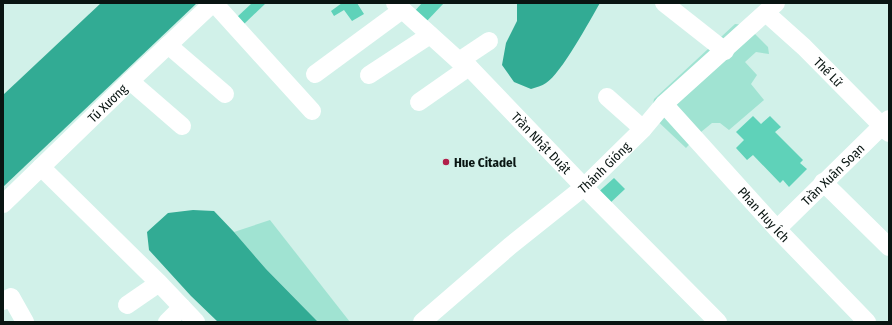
<svg xmlns="http://www.w3.org/2000/svg" width="892" height="325" font-family="'Fira Sans Condensed',sans-serif">
<style>
.green{fill:#a0e3d2}
.water{fill:#32ab94}
.building{fill:#5fd2b9}
.lines{fill:none;stroke-linecap:round;stroke-linejoin:round}
.minor{stroke:#fff;stroke-width:18}
.poi-dot{fill:#b11f4a;stroke:#d1f1e9;stroke-width:1.5}
.labels{text-anchor:middle;dominant-baseline:central;stroke-width:3;stroke-linejoin:round;paint-order:stroke}
.street-label{font-size:13px;fill:#091512;stroke:#d1f1e9}
.poi-label{font-size:13px;font-weight:bold;fill:#091512;stroke:#d1f1e9;text-anchor:start}
</style>
<rect width="100%" height="100%" fill="#d1f1e9"/>
<g class="green">
<path d="M735 24 746 25 768 47 769 54 756 52 745 62 757 75 751 84 764 100 729 130 720 123H712L701 132 686 148 651 115 654 99Z"/>
<path d="M270 220 350 322H318L266 269 234 232Z"/>
</g>
<g class="water">
<path d="M101 3H197L3 187V95Z"/>
<path d="M517 3H600C590 20 561 74 546 83 542 86 536 87 531 89L514 82 502 65 506 43 517 21Z"/>
<path d="M193 210 214 211 234 232 266 269 318 322H218L191 296 149 250 147 232 168 213Z"/>
</g>
<g class="building">
<path d="M252 3H266L243 25 236 18Z"/>
<path d="M342 3H357L364 14 352 21 344 10 334 16 331 11Z"/>
<path d="M422 3H444L425 23 413 13Z"/>
<path d="M753 116 761 124 770 116 781 127 775 132 803 160 800 163 807 169 789 187 783 180 780 183 753 155 747 160 736 148 744 140 736 132Z"/>
<path d="M614 178 625 189 608 205 594 196Z"/>
</g>
<g class="lines">
<g class="minor">
<path d="M214 3 312 111"/>
<path id="s1" d="M395 3 459 61 469 67 584 187 718 322"/>
<path d="M664 3 725 51"/>
<path id="s2" d="M766 13 804 47 889 133"/>
<path d="M168 45 225 94"/>
<path d="M459 61 489 41"/>
<path d="M315 74 402 10"/>
<path d="M369 75 430 35"/>
<path d="M130 81 182 126"/>
<path d="M607 97 643 129"/>
<path d="M419 102 469 67"/>
<path id="s3" d="M664 104 777 229 867 322"/>
<path d="M41 167 159 283 196 322"/>
<path d="M823 182 889 247"/>
<path id="s4" d="M3 204 130 81 213 3"/>
<path id="s5" d="M777 229 889 119"/>
<path d="M3 301 11 297 25 322"/>
<path d="M127 305 159 283"/>
<path d="M167 322 182 307"/>
<path id="s6" d="M422 322 510 246 584 187 643 129 664 104 776 3"/>
</g>
</g>
<circle class="poi-dot" cx="446" cy="162" r="4"/>
<g class="labels">
<g class="street-label">
<text stroke="none"><textPath href="#s2" startOffset="86">Thế Lữ</textPath></text>
<text stroke="none"><textPath href="#s4" startOffset="145">Tú Xương</textPath></text>
<text stroke="none"><textPath href="#s1" startOffset="203">Trần Nhật Duật</textPath></text>
<text stroke="none"><textPath href="#s6" startOffset="239">Thánh Gióng</textPath></text>
<text stroke="none"><textPath href="#s5" startOffset="78">Trần Xuân Soạn</textPath></text>
<text stroke="none"><textPath href="#s3" startOffset="149">Phan Huy Ích</textPath></text>
</g>
<g class="poi-label">
<text x="454" y="162">Hue Citadel</text>
</g>
</g>
<rect width="892" height="325" fill="none" stroke="#091512" stroke-width="8"/>
</svg>
